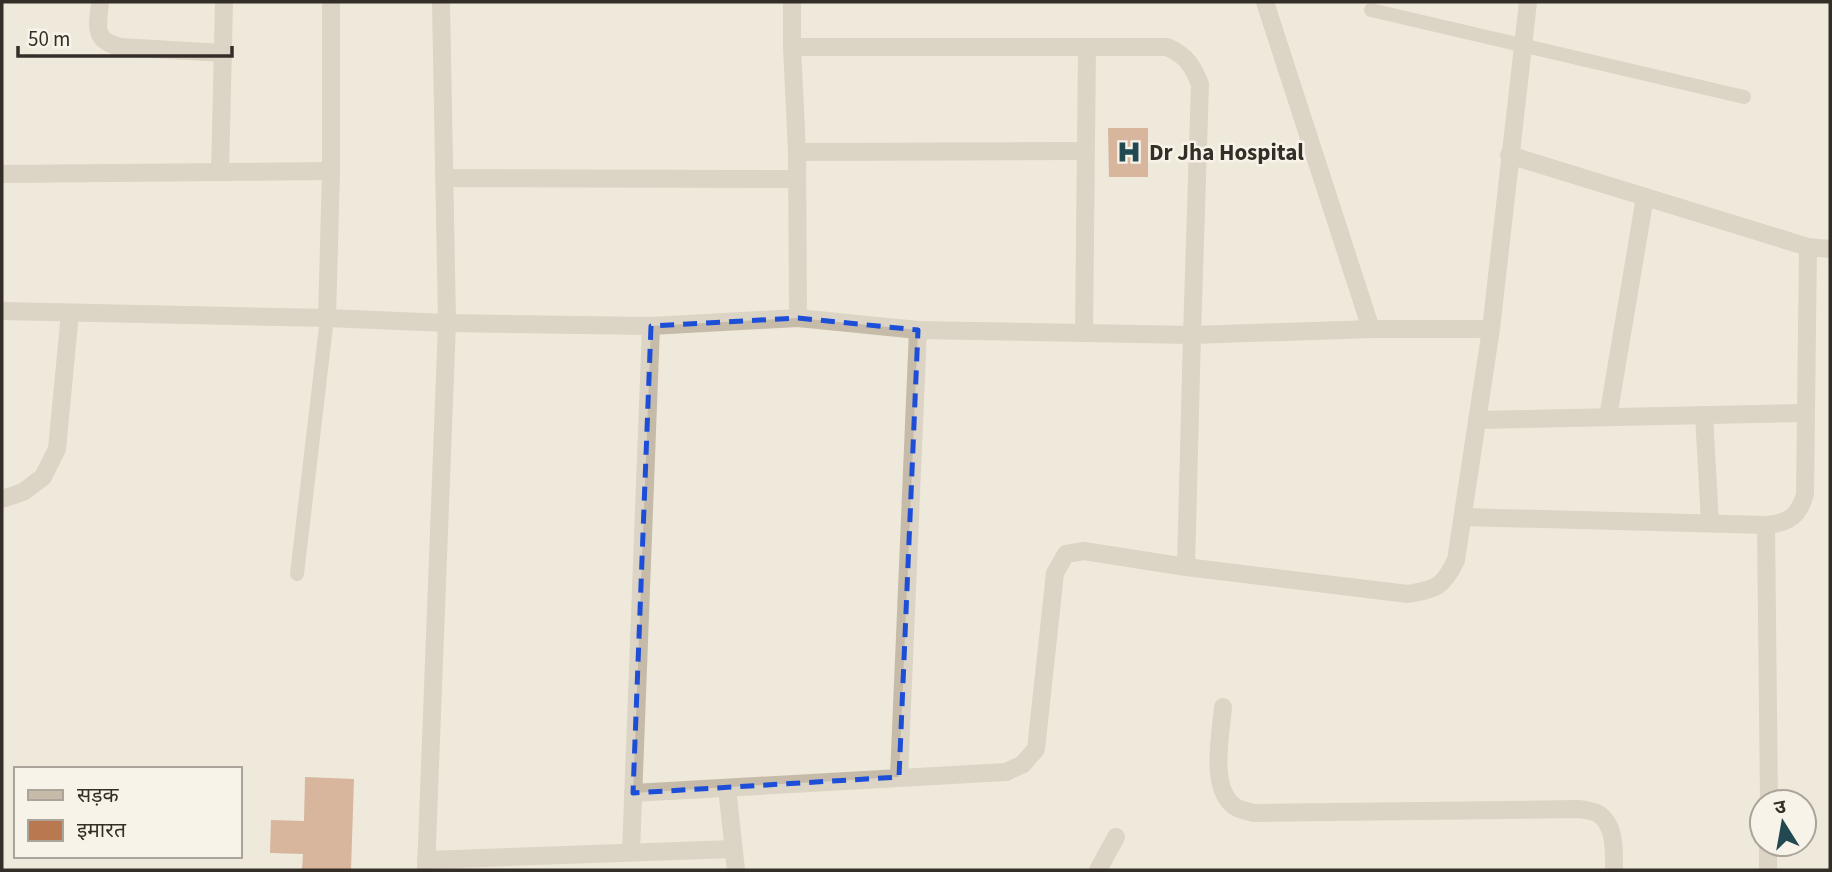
<svg xmlns="http://www.w3.org/2000/svg" width="1832" height="872" font-family="'Source Sans 3','Noto Sans Devanagari',sans-serif">
<style>
.building{fill:#ba7850}
.lines{fill:none;stroke-linecap:round;stroke-linejoin:round}
.service{stroke:#c6bba9;stroke-width:14}
.minor{stroke:#c6bba9;stroke-width:18}
.marked{fill:none;stroke:#1d4ed8;stroke-width:5;stroke-dasharray:14 9;stroke-linejoin:round}
.labels{text-anchor:middle;dominant-baseline:central;stroke-width:5;stroke-linejoin:round;paint-order:stroke}
.poi-label{font-size:23px;font-weight:bold;fill:#342e28;stroke:#f8f3e8;text-anchor:start}
</style>
<rect width="100%" height="100%" fill="#efe9dc"/>
<g class="building">
<path d="M1108 128H1148V177H1109Z"/>
<path d="M305 777 354 779 351 870H302L303 854 270 853 271 820 304 821Z"/>
</g>
<g class="lines">
<g class="service">
<path d="M1371 10 1744 97"/>
<path d="M297 574 327 318"/>
</g>
<g class="minor">
<path d="M100 2C98 26 92 40 120 47L223 53"/>
<path d="M792 2V47L797 152 798 318"/>
<path d="M1265 2 1371 329"/>
<path d="M792 47H1167C1187 56 1192 65 1200 84L1192 335 1186 567"/>
<path d="M797 152 1086 151"/>
<path d="M1509 155 1808 247 1830 249"/>
<path d="M220 172 224 2"/>
<path d="M2 174 331 171"/>
<path d="M444 178 797 179"/>
<path d="M2 311 327 318 447 323 651 326 798 318 918 330 1192 335 1371 329H1491L1528 2"/>
<path d="M327 318 331 171V2"/>
<path d="M1084 333 1087 47"/>
<path d="M1704 415 1710 523"/>
<path d="M1608 417 1645 197"/>
<path d="M1477 420 1806 413"/>
<path d="M2 499 23 492 43 477 57 449 70 313"/>
<path d="M1463 517 1766 525C1789 523 1799 516 1805 494L1808 247"/>
<path d="M1766 525 1769 802"/>
<path d="M1223 707C1221 735 1208 791 1237 808 1241 810 1248 811 1253 813L1580 809C1585 810 1592 811 1597 813 1616 824 1614 852 1614 870"/>
<path d="M899 777 918 330"/>
<path d="M727 788 736 870"/>
<path d="M633 793 1006 772 1023 764 1036 749 1055 573 1066 554 1084 551 1186 567 1408 594C1437 589 1443 587 1456 560L1491 329"/>
<path d="M631 852 651 326"/>
<path d="M426 860 734 849"/>
<path d="M426 870 447 323 441 2"/>
<path d="M1098 870 1116 837"/>
<path d="M1768 870V844"/>
</g>
</g>
<path d="M0 0H1832V872H0ZM798 318 918 330 899 777 633 793 651 326Z" fill="#efe9dc" fill-opacity=".55" fill-rule="evenodd"/>
<path class="marked" d="M798 318 918 330 899 777 633 793 651 326Z"/>
<defs>
<g id="hospital-bare" transform="scale(1.89)"><path d="M-5-5h3v3.5h4V-5h3V5h-3V1.5h-4V5h-3Z" fill="#224852" stroke="#f8f3e8" stroke-width="2.5" paint-order="stroke"/></g>
</defs>
<g fill-rule="evenodd">
<use href="#hospital-bare" x="1129" y="152"/>
</g>
<g class="labels">
<g class="poi-label">
<text x="1149" y="152">Dr Jha Hospital</text>
</g>
</g>
<rect width="1832" height="872" fill="none" stroke="#342e28" stroke-width="7"/>
<rect x="14" y="767" width="228" height="91" fill="#f8f3e8" stroke="#aaa49b" stroke-width="2"/>
<rect x="28" y="790" width="35" height="10" fill="#c6bba9" stroke="#aaa49b" stroke-width="2"/>
<text x="77" y="802" font-size="21" fill="#342e28">सड़क</text>
<rect x="28" y="820" width="35" height="21" fill="#ba7850" stroke="#aaa49b" stroke-width="2"/>
<text x="77" y="837" font-size="21" fill="#342e28">इमारत</text>
<g transform="translate(1783 823) rotate(349)"><circle r="33" fill="#f8f3e8" stroke="#aaa49b" stroke-width="2"/>
<path d="M0-5L12 26L0 18L-12 26Z" fill="#224852"/>
<text y="-10" font-size="19" font-weight="bold" text-anchor="middle" fill="#342e28">उ</text>
</g>
<path d="M18 46v10h214v-10" fill="none" stroke="#342e28" stroke-width="3.5"/>
<text x="28" y="46" font-size="21" fill="#342e28" stroke="#f8f3e8" stroke-width="5" paint-order="stroke">50 m</text>
</svg>
